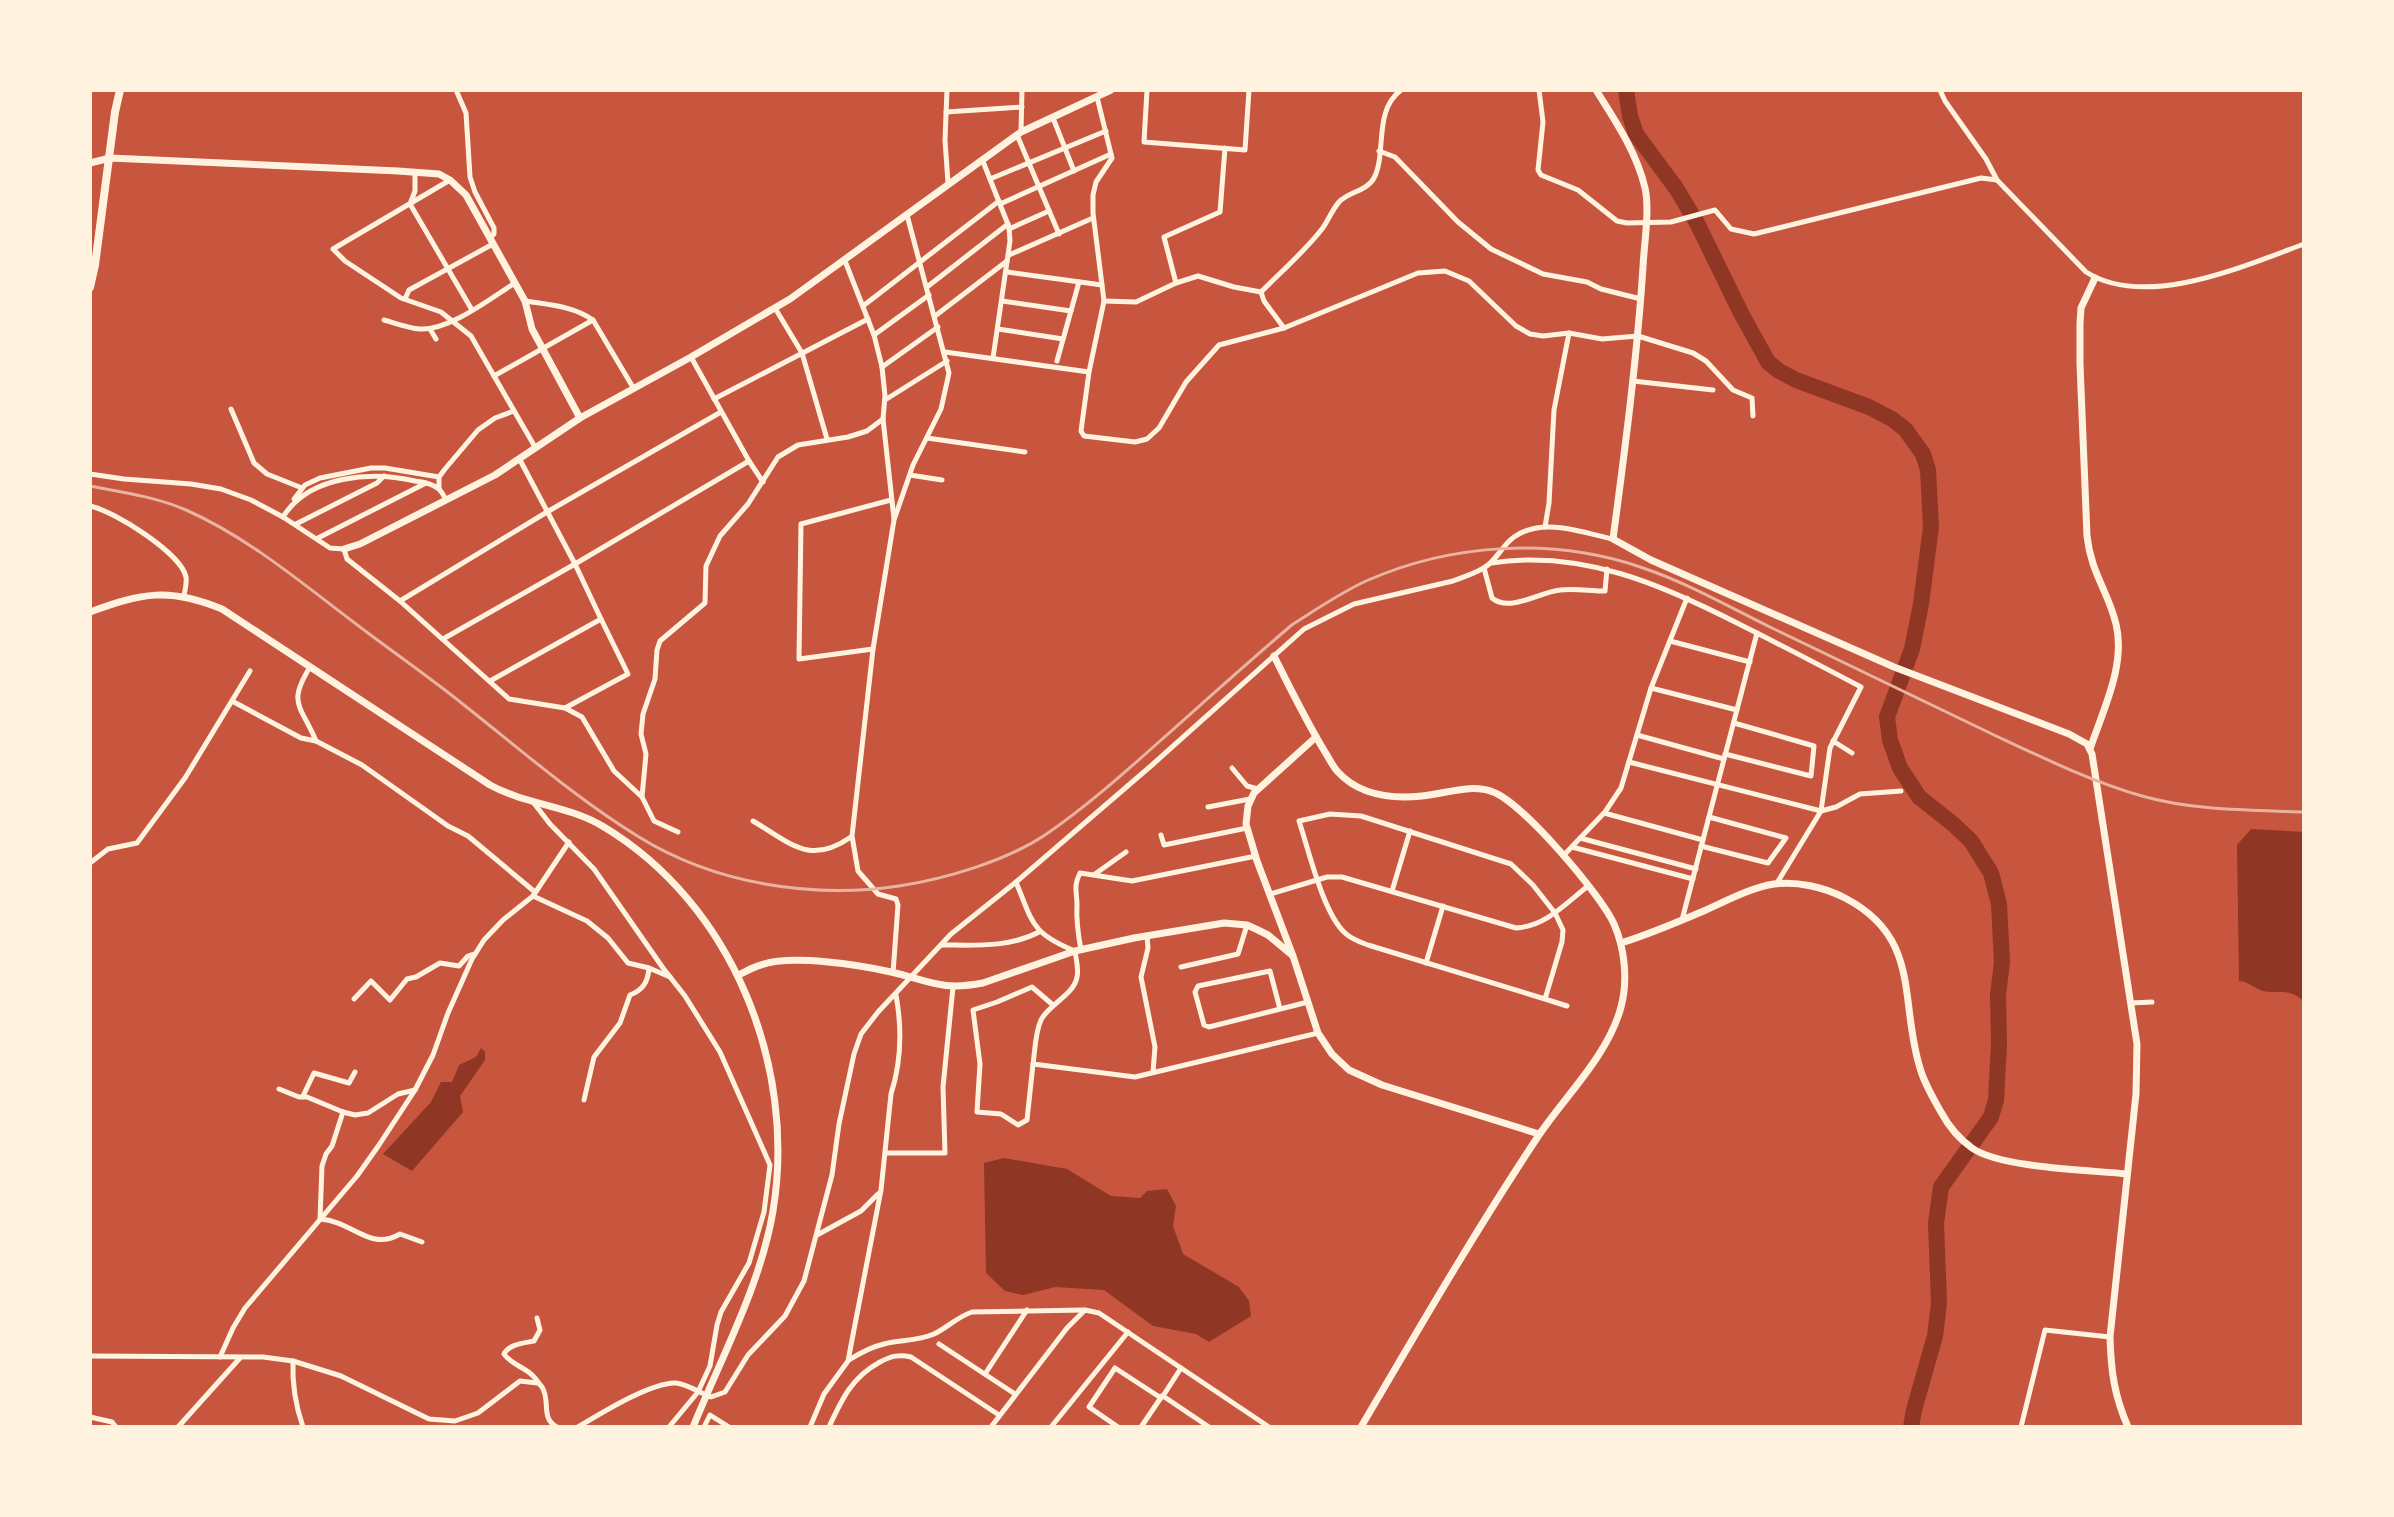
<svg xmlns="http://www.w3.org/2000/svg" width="2394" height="1517" font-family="Karla,sans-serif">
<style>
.water{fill:#8f3625}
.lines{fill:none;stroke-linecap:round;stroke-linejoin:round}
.river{stroke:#8f3625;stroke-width:16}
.minor{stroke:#fff3e0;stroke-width:5}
.tertiary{stroke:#fff3e0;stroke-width:7}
.secondary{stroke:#fff3e0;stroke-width:8}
.rail{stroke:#e9b49f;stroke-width:3}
</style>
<rect width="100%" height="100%" fill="#c8553d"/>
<g class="water">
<path d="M2251 829 2304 832V1002C2289 985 2273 997 2258 989 2250 985 2248 982 2239 981L2237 845Z"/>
<path d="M481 1048 485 1052V1060L460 1096 463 1112 412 1171 383 1154 431 1102 441 1082H452L459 1065 476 1057Z"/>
<path d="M1004 1158 1067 1169 1111 1196 1140 1198 1147 1191 1167 1189 1176 1206 1173 1226 1183 1254 1239 1287 1249 1301 1251 1316 1209 1342 1196 1334 1153 1326 1104 1290 1055 1287 1023 1295 1005 1291 986 1273 984 1163Z"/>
</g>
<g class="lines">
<path class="river" d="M1626 90 1630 116 1636 134 1676 188 1697 223 1741 313 1768 362 1779 371 1796 380 1869 407 1892 419 1905 429 1923 454 1928 470 1931 527 1921 604 1912 649 1887 717 1890 740 1900 768 1919 797 1953 824 1971 841 1991 873 1999 904 2002 962 1998 995 1999 1044 1996 1100 1991 1117 1941 1187 1936 1223 1939 1303 1935 1336 1914 1410 1911 1427"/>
<g class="minor">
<path d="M456 90 466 113 470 177 475 192 494 228V234L490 238"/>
<path d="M947 90 945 140 948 183"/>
<path d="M1147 90 1144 142 1245 150 1249 90"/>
<path d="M1539 90 1543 122 1538 170 1541 175 1578 190 1617 221 1627 223 1671 222 1715 210 1731 229 1754 234 1981 178 1997 180"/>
<path d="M1940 90 1945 101 1986 159 1997 180 2086 272C2146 310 2244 266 2304 244"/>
<path d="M1097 97 1112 158 1096 182 1093 195V213L1104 301 1089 372 1081 431 1084 436 1135 442 1147 439 1159 428 1186 382 1219 345 1284 328 1418 273 1445 271 1469 281 1516 326 1530 334 1543 336 1569 333 1602 339 1638 336 1693 353 1706 361 1733 390 1752 398 1753 416"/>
<path d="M946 112 1022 107"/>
<path d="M1053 118 1074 171"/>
<path d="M1021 131 1022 90"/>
<path d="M1017 135 1059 234"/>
<path d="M1379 151 1395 157 1458 222 1491 249 1543 274 1587 282 1601 289 1641 299"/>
<path d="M982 159 1009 227 1010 241 993 358"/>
<path d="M415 172V191L410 204 472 310"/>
<path d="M990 179 1106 131"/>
<path d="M450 180 333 249 345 261 401 298 441 312 471 336 535 447"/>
<path d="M1000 204 1111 154"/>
<path d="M1009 229 1049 211"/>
<path d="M1009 255 1093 218"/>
<path d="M845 261 874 335 882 367 885 396 883 419 894 519"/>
<path d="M1007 272 1102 285"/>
<path d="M1176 283 1164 237 1220 212 1225 148"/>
<path d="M927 287 1008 224"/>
<path d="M1261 292C1282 271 1304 252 1322 229 1328 221 1332 210 1339 202 1348 192 1367 191 1374 178 1387 153 1373 111 1401 90"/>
<path d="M1261 292 1264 301 1284 328"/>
<path d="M405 299 409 290 493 244"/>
<path d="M525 301C550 305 573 306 593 320"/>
<path d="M1002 301 1071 311"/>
<path d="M1104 301 1136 302 1176 283 1198 276 1234 287 1261 292"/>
<path d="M863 306 999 201"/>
<path d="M775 308 802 353 827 439"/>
<path d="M935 316 1007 261"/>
<path d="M384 320C395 323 408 328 420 329 449 331 491 298 515 283"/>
<path d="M430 329 436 339"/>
<path d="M998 329 1063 339"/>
<path d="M874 335 929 295"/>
<path d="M945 352 1089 372"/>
<path d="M691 357 749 461 763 482"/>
<path d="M1057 361 1079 282"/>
<path d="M882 367 938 327"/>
<path d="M494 376 593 320 634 389"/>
<path d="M1633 381 1713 390"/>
<path d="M714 399 868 319"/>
<path d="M885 400 947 361"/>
<path d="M231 409 254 463 267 474 302 488"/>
<path d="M927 438 1025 452"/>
<path d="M90 474 124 479 191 484 221 489 251 500 283 517 330 548 344 549 347 559 400 601 509 699 565 708 582 717 614 771 642 797"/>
<path d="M910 475 942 480"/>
<path d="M439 489V477L445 469 478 430 495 418 514 411"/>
<path d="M294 499 305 485 320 478 371 468H385L439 477"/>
<path d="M90 506C114 511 181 553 186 577 187 583 185 590 184 596"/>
<path d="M283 517C309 475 372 471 415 481 423 482 433 484 439 489 442 492 444 496 446 500"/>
<path d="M296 524 377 483 384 476"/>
<path d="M1545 527 1549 503 1554 410 1569 333"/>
<path d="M318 538 426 483"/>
<path d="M1491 563C1582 549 1663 585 1741 625 1781 645 1821 666 1861 687L1830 748 1821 811 1777 883"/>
<path d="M1484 568 1492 598C1510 613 1539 592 1560 590 1574 588 1590 591 1605 591L1607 569"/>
<path d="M400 601 547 512 721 412"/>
<path d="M443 639 575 564 749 461"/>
<path d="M1670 641 1750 662"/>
<path d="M873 649 799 659 801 524 891 500"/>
<path d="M310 667C287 704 301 705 316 741"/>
<path d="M490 681 601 619 575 564 520 460"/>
<path d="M1651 688 1737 710"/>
<path d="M232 701 301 738 316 741 362 765 448 826 468 836 535 892"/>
<path d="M565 708 628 674 601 619"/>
<path d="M1637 735 1724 759"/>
<path d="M1833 741 1852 753"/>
<path d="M1725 754 1811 776 1814 746 1734 723"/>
<path d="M1629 762 1821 811 1836 807 1860 794 1901 791"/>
<path d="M1232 768 1247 786 1258 789"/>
<path d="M533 802 550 824 594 869 663 968 685 996 720 1052 770 1165 764 1212 749 1263 721 1312 717 1325 710 1366 698 1392 669 1427"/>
<path d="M1208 807 1250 799"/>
<path d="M1604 813 1703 840"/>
<path d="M753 821C791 843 809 866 851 837"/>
<path d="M678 832 654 821 642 797 646 754 641 734 643 714 655 679 657 650 660 641 705 603 706 566 720 536 748 504 778 457 798 445 848 437 867 431 883 419"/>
<path d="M1161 835 1164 845 1247 828"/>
<path d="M1580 838 1696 869"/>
<path d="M1701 846 1768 863 1786 838 1709 817"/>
<path d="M1572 847 1693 879"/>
<path d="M1563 856 1605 812 1621 788 1651 688 1687 598"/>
<path d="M90 863 108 849 137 843 185 778 250 671"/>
<path d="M1095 874 1126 852"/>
<path d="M1016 882C1033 923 1031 933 1075 951 1076 959 1079 969 1077 977 1074 995 1049 1004 1041 1020 1035 1033 1035 1051 1033 1064L1135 1077 1318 1033"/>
<path d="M1392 891 1410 831"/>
<path d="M1270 894 1327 877H1342L1516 928C1546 926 1565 904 1588 886"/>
<path d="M533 896 587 921 608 938 628 963 649 968 670 977"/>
<path d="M1682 920 1757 633"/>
<path d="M1147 936 1148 948 1141 977 1155 1047 1153 1072"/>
<path d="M942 945C974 945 1009 948 1039 932"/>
<path d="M1081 950C1078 934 1076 921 1077 905 1077 891 1073 887 1080 873L1132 881 1256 856"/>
<path d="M1426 963 1443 906"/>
<path d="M1181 967 1238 954 1247 925"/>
<path d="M893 973 898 905 896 899 878 894 858 871 852 836 873 649 894 520 913 465 941 409 949 373 907 215"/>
<path d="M354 999 371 981 390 1000 407 979 416 977 440 963 459 966 468 956 474 954"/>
<path d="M1545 999 1562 942 1563 930 1555 913 1533 885 1511 864 1361 816 1330 814 1299 821C1309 851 1323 913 1345 933 1351 939 1360 942 1368 945L1545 999 1567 1006"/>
<path d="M2131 1003 2152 1002"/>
<path d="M1280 1009 1270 971 1198 986 1195 992 1204 1025 1209 1027 1308 1002"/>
<path d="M1033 1064 1027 1120 1018 1125 1001 1114 977 1112 980 1064 973 1010 997 1002 1032 987 1053 1005"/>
<path d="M279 1089 299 1097H307L343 1112 355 1115 368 1113 398 1094 415 1090"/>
<path d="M303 1096 314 1073 349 1083 355 1072"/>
<path d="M584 1100 594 1057 620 1023 630 995C643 990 648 982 649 968"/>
<path d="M343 1112 332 1146 326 1154 322 1166 320 1219C353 1221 369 1252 400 1234L422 1242"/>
<path d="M886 1153H945L943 1087 953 987"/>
<path d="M817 1235 861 1211 878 1194"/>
<path d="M537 1318 540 1330 534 1341C524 1343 509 1344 504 1354 511 1365 526 1367 534 1377 537 1380 539 1384 542 1387 551 1401 540 1418 557 1427"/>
<path d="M939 1344 1015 1394"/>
<path d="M90 1356 263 1357 293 1361 341 1376 429 1419 455 1421 478 1413 520 1381 537 1383"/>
<path d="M220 1357 233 1328 245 1308 357 1176 379 1145 415 1090 433 1055 448 1013 472 959 484 940 503 920 533 896 569 842"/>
<path d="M849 1360C860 1353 871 1347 884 1344 900 1340 918 1341 934 1334 947 1328 957 1317 972 1312L1084 1310"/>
<path d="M293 1361C292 1385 295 1404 303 1427"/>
<path d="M1181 1368 1163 1396 1209 1427"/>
<path d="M985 1374 1027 1310"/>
<path d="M90 1417 112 1422 116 1427"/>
<path d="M178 1427 240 1358"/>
<path d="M578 1427C600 1414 651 1382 676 1383 687 1384 700 1393 711 1397L725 1392 748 1355 785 1316 804 1281 832 1175 839 1124 854 1054 861 1034 878 1012 951 934 1016 882 1152 765 1304 629 1354 604 1453 581C1465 576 1478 573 1488 565 1498 557 1503 545 1514 537 1542 517 1582 532 1612 539"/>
<path d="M704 1427 710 1415 729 1427"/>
<path d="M810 1427 824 1394 848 1361 852 1340 881 1190 891 1094C901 1063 902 1028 896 995"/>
<path d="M829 1427C842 1399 852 1377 880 1362 891 1356 899 1354 911 1357L999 1415"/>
<path d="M991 1427 1067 1328 1085 1310 1099 1313 1269 1427"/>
<path d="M1051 1427 1128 1332"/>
<path d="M1118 1427 1089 1407 1115 1368 1161 1398"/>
<path d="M1141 1427 1162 1396"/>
<path d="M2021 1427 2045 1330 2110 1337"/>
</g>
<g class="tertiary">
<path d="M1596 90C1615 120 1637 153 1645 188 1650 210 1644 244 1643 267 1637 358 1625 449 1613 539L1651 560 1894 667 2069 734 2087 744 2092 754 2137 1044 2136 1094 2110 1337C2111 1371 2114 1395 2128 1427"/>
<path d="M90 163 110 158 398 171 439 174 450 180 466 195 525 301 532 329 580 418"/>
<path d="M344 549 360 544 495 475 580 418 691 357 790 299 1021 132 1111 90"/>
<path d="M90 612C142 593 169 587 222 609L490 785C526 805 568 805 604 827 732 904 797 1066 773 1211 761 1284 721 1358 693 1427"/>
<path d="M1274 656C1290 688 1306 721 1325 752 1329 758 1333 767 1338 772 1359 795 1392 799 1422 796 1445 794 1471 783 1493 792 1523 803 1601 895 1614 924 1625 949 1628 981 1621 1007 1608 1056 1564 1097 1537 1138 1474 1233 1418 1330 1361 1427"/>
<path d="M1316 737 1254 793 1248 806 1246 824 1257 861 1293 956 1318 1033 1332 1054 1349 1070 1382 1085 1539 1134"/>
<path d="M2090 749C2103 710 2126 665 2116 624 2108 591 2091 573 2087 536L2080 364V323L2081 308 2095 278"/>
<path d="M1621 943C1650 934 1678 922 1706 910 1728 900 1750 888 1774 884 1797 881 1824 887 1845 898 1922 938 1899 1001 1920 1068 1924 1083 1933 1098 1941 1112 1949 1127 1958 1138 1972 1148 2000 1168 2089 1170 2127 1174"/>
<path d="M738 975C745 972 753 967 761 965 791 954 860 965 891 972 930 981 941 991 983 983L1075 951 1134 938 1224 923 1247 925 1258 930 1268 935 1292 955"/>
</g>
<path class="secondary" d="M90 287 95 265 115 112 120 90"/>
<path class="rail" d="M90 486C122 492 156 497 186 510 252 539 310 590 368 633 400 657 433 680 464 705 521 750 577 799 639 837 715 884 812 899 899 886 945 879 1006 861 1045 835 1086 807 1123 774 1160 741 1204 702 1248 662 1293 624 1317 609 1340 593 1366 581 1452 543 1554 537 1643 568 1688 583 1731 608 1774 629 1847 664 1919 699 1992 734 2041 757 2090 781 2142 796 2195 811 2250 810 2304 812"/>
</g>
<rect width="2394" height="1517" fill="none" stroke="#fff3e0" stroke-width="184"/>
</svg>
